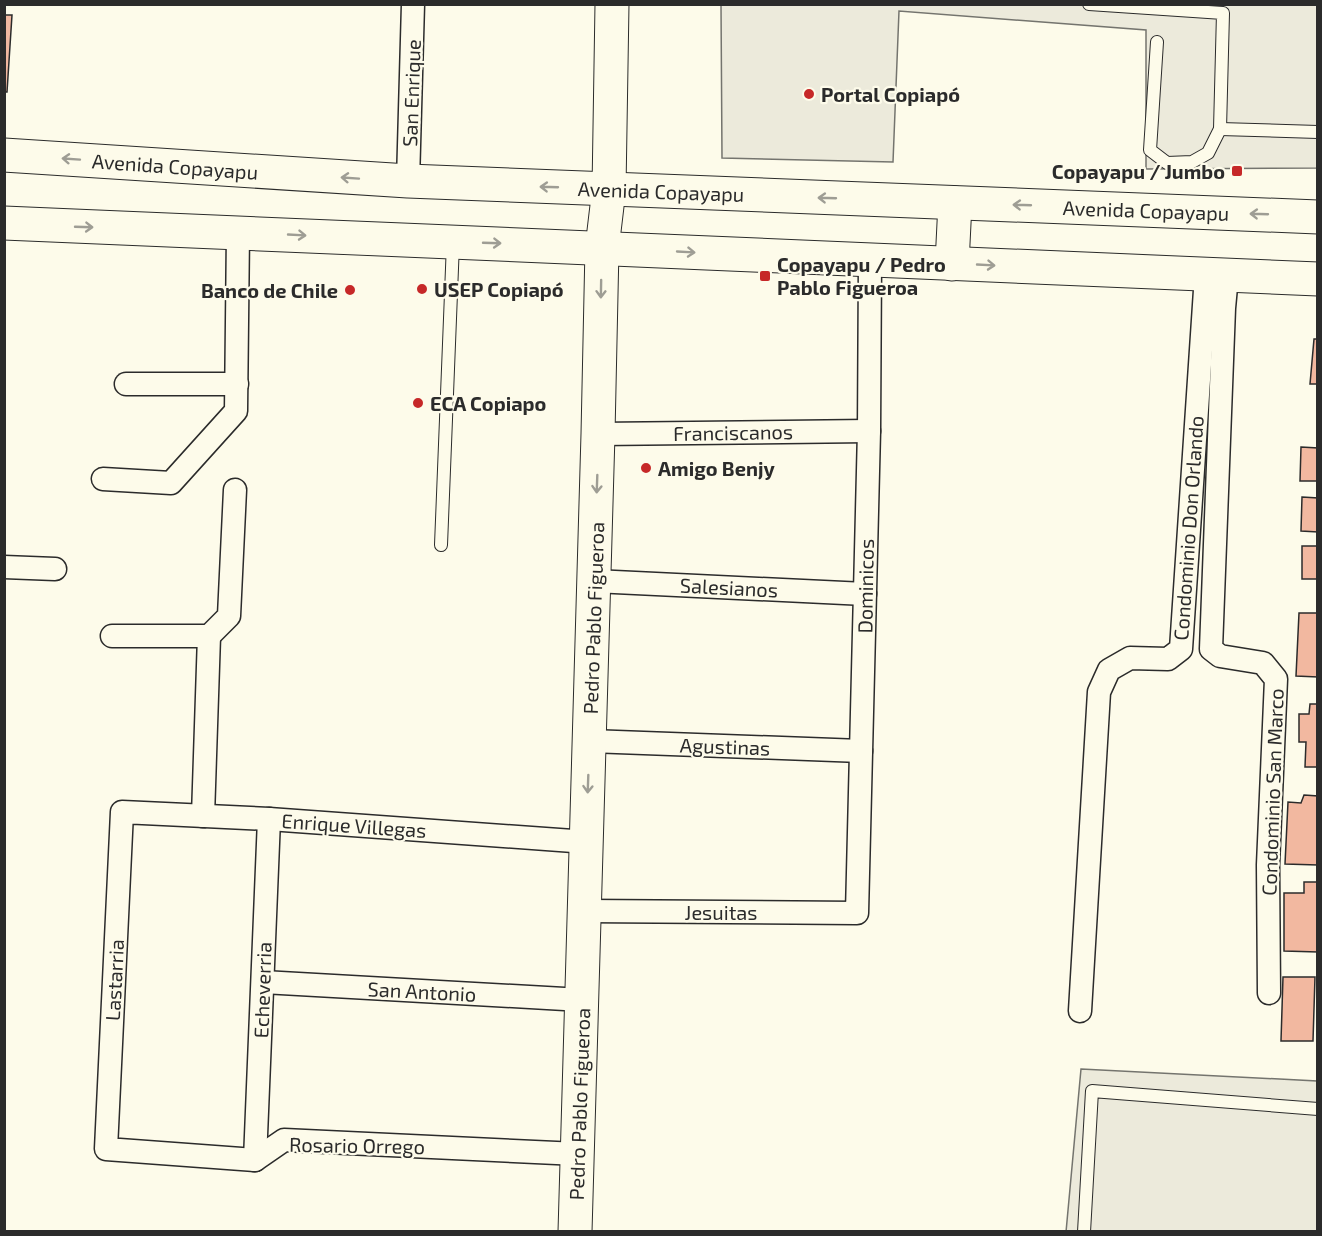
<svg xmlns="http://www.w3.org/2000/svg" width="1322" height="1236" font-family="'Exo 2',sans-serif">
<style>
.parking{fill:#eceadb;stroke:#74746e;stroke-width:1.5}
.building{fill:#f2b8a0;stroke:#2b2b2b;stroke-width:1.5}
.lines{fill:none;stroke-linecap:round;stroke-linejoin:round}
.lane-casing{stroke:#2b2b2b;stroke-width:14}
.street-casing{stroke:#2b2b2b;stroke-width:25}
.secondary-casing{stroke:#2b2b2b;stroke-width:35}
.highway-casing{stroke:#2b2b2b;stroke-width:35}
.lane{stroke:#fdfbea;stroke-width:12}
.street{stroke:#fdfbea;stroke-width:22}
.secondary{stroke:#fdfbea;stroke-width:33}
.highway{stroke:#fdfbea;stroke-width:33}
.oneway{stroke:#9e9d94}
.poi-dot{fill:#c62828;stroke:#fdfbea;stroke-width:2}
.labels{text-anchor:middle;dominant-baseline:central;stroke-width:4.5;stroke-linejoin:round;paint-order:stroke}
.street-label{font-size:20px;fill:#2b2b2b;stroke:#fdfbea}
.poi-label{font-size:20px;font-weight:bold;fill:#2b2b2b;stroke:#fdfbea;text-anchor:start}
</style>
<rect width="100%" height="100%" fill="#fdfbea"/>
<g class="parking">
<path d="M721 5H1317V168L1146 169V30L899 11 893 162 722 158Z"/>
<path d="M1081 1069 1317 1081V1231L1066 1232Z"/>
</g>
<g class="building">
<path d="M4 15H12L7 92H4Z"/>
<path d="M1314 339H1318V384H1310Z"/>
<path d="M1301 447 1318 448V481H1300Z"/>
<path d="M1302 497 1318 498V532L1301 531Z"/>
<rect x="1302" y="546" width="16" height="33"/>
<path d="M1299 613H1318V677L1296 676Z"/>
<path d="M1310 704H1318V778L1317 767H1305L1306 742H1299V714H1309Z"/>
<path d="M1304 795 1318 796V865L1285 864 1288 802 1301 803Z"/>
<path d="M1304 882H1318V952L1284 951V893H1304Z"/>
<path d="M1283 977H1315L1313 1041H1281Z"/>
</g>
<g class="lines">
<g class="lane-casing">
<g id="lane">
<path d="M1089 4 1223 13 1220 129 1208 153 1192 162 1167 163 1150 150 1157 42"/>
<path d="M1220 129 1318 132"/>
<path d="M441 545 453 243"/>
<path d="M1084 1232 1092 1091 1318 1109"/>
</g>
</g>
<g class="street-casing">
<g id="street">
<path d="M408 181 413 4"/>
<path d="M1227 276 1224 308 1211 649 1220 656 1263 663 1276 679 1268 865 1269 993"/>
<path d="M126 384H237"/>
<path d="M598 434 869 431"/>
<path d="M103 479 171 483 236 411 238 232"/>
<path d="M4 567 55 569"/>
<path d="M594 581 865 594"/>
<path d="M112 636H209L229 616 235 490"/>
<path d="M590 741 861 751"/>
<path d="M203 816 209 636"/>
<path d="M585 911 857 913 869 431 870 260"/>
<path d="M263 982 582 1000"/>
<path d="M1080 1011 1099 692 1109 670 1130 658 1168 659 1181 649 1206 275"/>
<path d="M578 1154 284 1140 255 1160 106 1149 122 812 269 819 587 842"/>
<path d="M255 1160 269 819"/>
</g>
</g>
<g class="secondary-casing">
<path id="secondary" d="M575 1232 598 434 602 248 609 189 612 4"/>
</g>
<g class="highway-casing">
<g id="highway">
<path d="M4 155 408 181 1318 217"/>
<path d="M4 223 1318 279"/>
<path d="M952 264 955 203"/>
</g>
</g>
<use href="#lane" class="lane"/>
<use href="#street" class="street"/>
<use href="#secondary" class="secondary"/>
<use href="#highway" class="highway"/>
</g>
<defs><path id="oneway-shaft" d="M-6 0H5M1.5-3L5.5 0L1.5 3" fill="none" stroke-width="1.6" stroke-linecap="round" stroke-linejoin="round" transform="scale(1.5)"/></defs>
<g class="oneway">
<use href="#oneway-shaft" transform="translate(71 159) rotate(-176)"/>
<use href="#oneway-shaft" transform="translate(350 178) rotate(-176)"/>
<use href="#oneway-shaft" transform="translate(549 187) rotate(-178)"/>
<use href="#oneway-shaft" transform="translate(827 198) rotate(-178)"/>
<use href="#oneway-shaft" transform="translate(1022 205) rotate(-178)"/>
<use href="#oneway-shaft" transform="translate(1259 214) rotate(-178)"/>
<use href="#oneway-shaft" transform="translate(84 227) rotate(2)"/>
<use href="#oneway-shaft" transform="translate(297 235) rotate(3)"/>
<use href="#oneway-shaft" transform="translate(492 243) rotate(2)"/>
<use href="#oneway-shaft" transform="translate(686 252) rotate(3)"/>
<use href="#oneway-shaft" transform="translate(986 265) rotate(3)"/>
<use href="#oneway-shaft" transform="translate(601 289) rotate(91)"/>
<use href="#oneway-shaft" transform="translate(597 484) rotate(92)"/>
<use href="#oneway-shaft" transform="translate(588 784) rotate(92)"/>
</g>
<g class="poi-dot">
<circle cx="809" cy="94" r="6"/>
<rect x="1231" y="165" width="12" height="12" rx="3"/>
<rect x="759" y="270" width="12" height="12" rx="3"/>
<circle cx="422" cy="289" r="6"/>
<circle cx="350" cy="290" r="6"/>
<circle cx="418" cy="403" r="6"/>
<circle cx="646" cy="468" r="6"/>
</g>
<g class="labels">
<g class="street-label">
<text transform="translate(411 93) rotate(-88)">San Enrique</text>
<text transform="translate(175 166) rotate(4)">Avenida Copayapu</text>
<text transform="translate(661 191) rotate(2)">Avenida Copayapu</text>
<text transform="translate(1146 210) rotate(2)">Avenida Copayapu</text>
<text transform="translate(733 432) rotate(-1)">Franciscanos</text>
<text transform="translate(1188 528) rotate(-86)">Condominio Don Orlando</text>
<text transform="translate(865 586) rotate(-89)">Dominicos</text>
<text transform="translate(729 587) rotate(3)">Salesianos</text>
<text transform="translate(593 618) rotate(-88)">Pedro Pablo Figueroa</text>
<text transform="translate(725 746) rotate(2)">Agustinas</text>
<text transform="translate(1272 792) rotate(-88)">Condominio San Marco</text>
<text transform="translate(354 825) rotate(4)">Enrique Villegas</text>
<text x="721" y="912">Jesuitas</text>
<text transform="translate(114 980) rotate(-87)">Lastarria</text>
<text transform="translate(262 990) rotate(-88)">Echeverria</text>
<text transform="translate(422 991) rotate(3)">San Antonio</text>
<text transform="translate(579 1104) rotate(-88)">Pedro Pablo Figueroa</text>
<text transform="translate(357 1145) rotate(1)">Rosario Orrego</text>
</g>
<g class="poi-label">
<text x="821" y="94">Portal Copiapó</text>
<text x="1225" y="171" text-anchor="end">Copayapu / Jumbo</text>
<text x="777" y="264">Copayapu / Pedro<tspan x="777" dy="23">Pablo Figueroa</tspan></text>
<text x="434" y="289">USEP Copiapó</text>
<text x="338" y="290" text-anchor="end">Banco de Chile</text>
<text x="430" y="403">ECA Copiapo</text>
<text x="658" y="468">Amigo Benjy</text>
</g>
</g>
<rect width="1322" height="1236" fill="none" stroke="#2b2b2b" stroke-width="12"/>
</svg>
